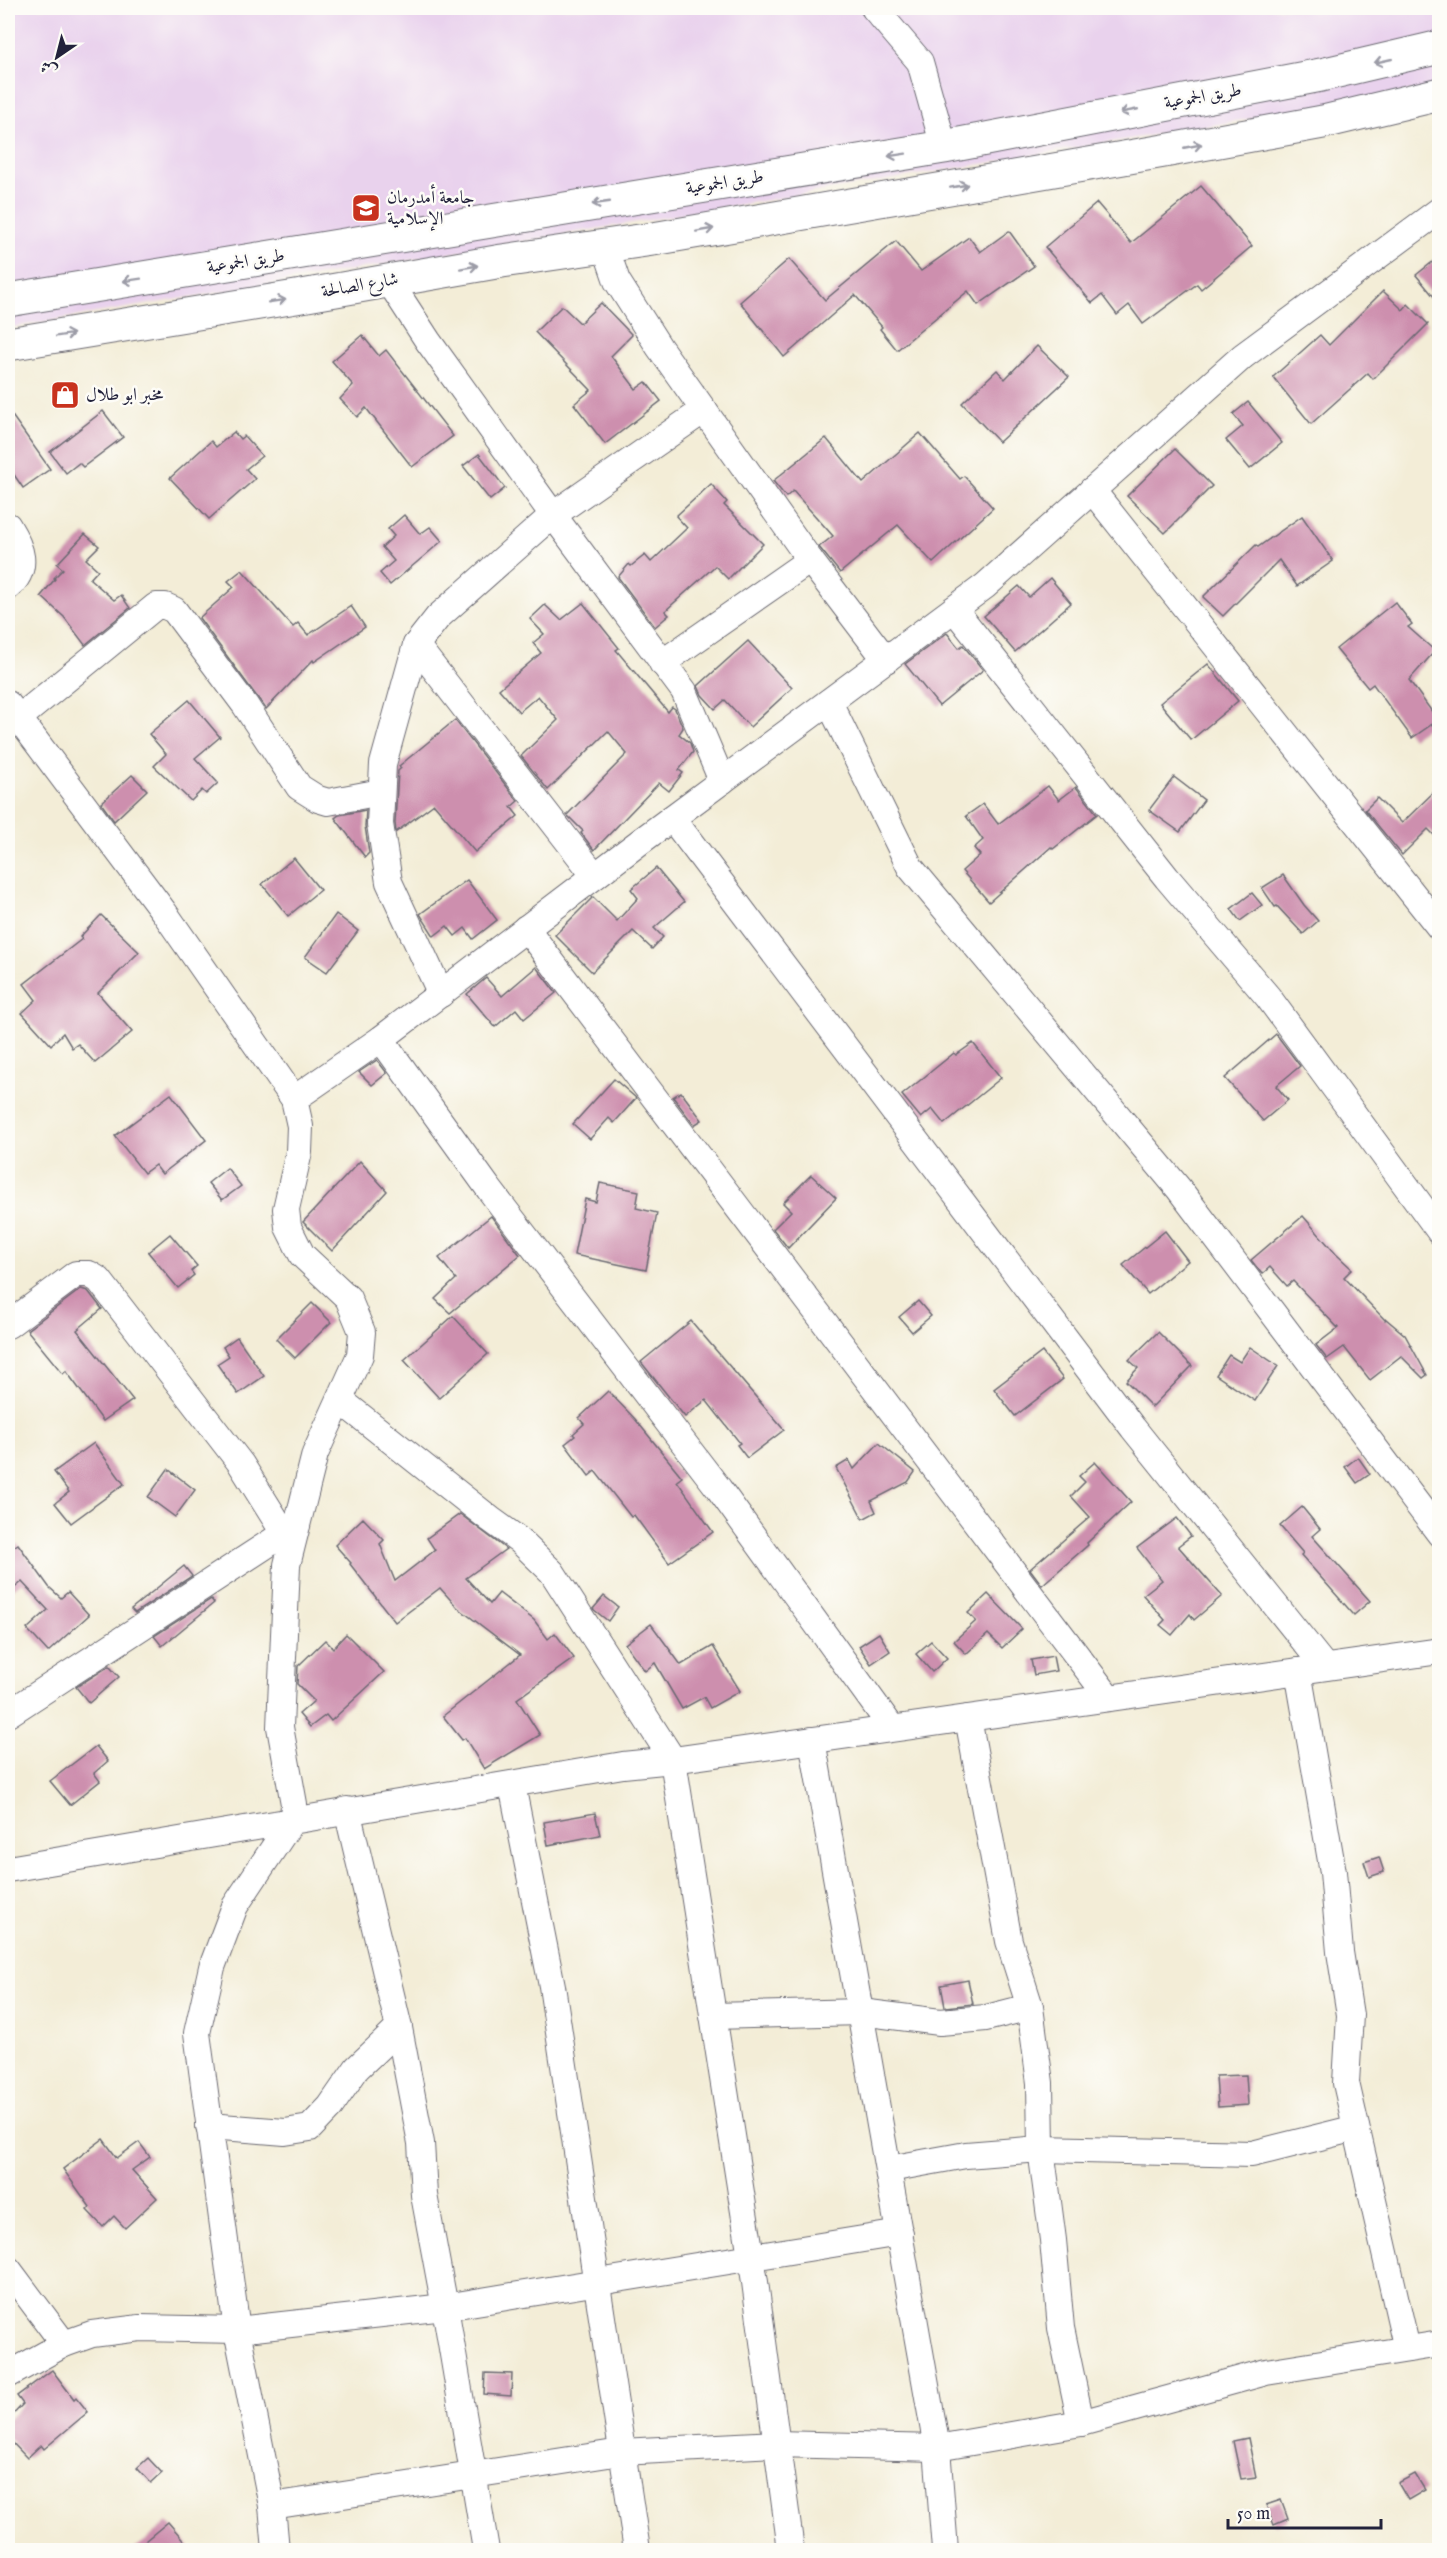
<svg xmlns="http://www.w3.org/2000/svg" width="1447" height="2558" font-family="'IM FELL English',Amiri,serif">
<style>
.built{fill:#e9d2ed}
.building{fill:#cd8fae}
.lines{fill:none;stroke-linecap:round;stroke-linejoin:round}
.minor-casing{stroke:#6b6972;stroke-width:28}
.major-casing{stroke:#6b6972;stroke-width:35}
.minor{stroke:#fff;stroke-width:26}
.major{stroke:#fff;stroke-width:33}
.oneway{stroke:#9c9ca7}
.labels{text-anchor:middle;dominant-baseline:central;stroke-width:5;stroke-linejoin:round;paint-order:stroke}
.street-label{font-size:18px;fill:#22223b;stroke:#fdfcf7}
.poi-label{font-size:18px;fill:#22223b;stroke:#fdfcf7;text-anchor:start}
</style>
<rect width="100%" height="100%" fill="#fdfcf7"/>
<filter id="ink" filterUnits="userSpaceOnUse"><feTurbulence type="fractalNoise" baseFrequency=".0167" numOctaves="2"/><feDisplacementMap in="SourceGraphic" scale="12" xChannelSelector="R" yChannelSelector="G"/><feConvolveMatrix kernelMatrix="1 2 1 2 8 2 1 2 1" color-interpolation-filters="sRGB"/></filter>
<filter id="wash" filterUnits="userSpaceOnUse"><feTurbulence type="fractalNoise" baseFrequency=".008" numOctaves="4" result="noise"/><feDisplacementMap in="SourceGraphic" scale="24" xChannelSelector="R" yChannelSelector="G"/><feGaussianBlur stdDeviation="1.35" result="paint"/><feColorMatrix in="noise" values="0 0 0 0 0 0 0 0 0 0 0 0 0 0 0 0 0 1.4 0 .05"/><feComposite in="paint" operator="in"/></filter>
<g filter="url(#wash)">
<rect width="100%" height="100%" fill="#f3edd7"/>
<path class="built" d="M8 8H1439V87L8 328Z"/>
<g id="blocks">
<g class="building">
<path d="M1201 186 1252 246 1201 289 1197 284 1143 324 1129 305 1117 315 1102 295 1092 303 1045 247 1097 203 1131 243Z"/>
<path d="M1009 231 1034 266 978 305 968 291 897 350 880 329 882 327 855 295 784 357 740 302 789 259 825 300 896 241 921 271 969 237 980 252Z"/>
<path d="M1440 256V304L1416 275Z"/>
<path d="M1383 291 1403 310 1408 304 1428 324 1373 379 1368 373 1311 424 1273 377 1320 335 1329 345Z"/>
<path d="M601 303 632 335 611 356 636 389 646 382 661 401 605 444 574 404 591 390 535 332 562 306 580 323Z"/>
<path d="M362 335 379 356 386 350 453 436 412 467 366 408 357 417 340 399 353 385 332 361Z"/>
<path d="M1037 346 1069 377 999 442 962 403 997 370 1005 379Z"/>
<path d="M1248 402 1282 443 1250 469 1226 440 1243 426 1233 414Z"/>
<path d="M8 410 50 469 23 488 8 466Z"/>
<path d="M103 411 123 437 83 467 79 463 66 473 50 452Z"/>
<path d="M234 432 240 439 244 436 262 456 246 469 255 479 209 519 170 478 211 441 216 447Z"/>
<path d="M920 433 960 479 964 476 993 508 933 563 898 525 840 573 819 547 833 536 793 491 786 497 773 481 826 438 863 483Z"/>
<path d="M1175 449 1212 486 1165 533 1127 496Z"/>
<path d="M479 454 505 488 490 500 463 466Z"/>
<path d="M711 484 727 502 724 505 763 544 728 579 715 566 665 611 669 615 655 627 618 577 629 564 631 566 645 555 651 562 687 528 676 516Z"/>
<path d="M404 515 420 534 430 527 442 541 390 585 380 573 394 561 382 547 394 536 388 529Z"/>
<path d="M1302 516 1333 561 1297 586 1279 560 1223 616 1203 597 1256 545 1258 547Z"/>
<path d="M85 534 99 546 86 559 98 570 90 579 114 600 121 595 130 608 85 645 64 617 41 596 55 579 54 578 63 569 57 564Z"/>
<path d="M242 570 293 627 298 623 308 635 351 606 365 627 314 662 313 660 266 709 199 618 234 587 228 581Z"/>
<path d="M1050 578 1071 603 1015 652 984 616 1019 586 1029 597Z"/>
<path d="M1395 602 1412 624 1408 627 1435 651 1409 680 1438 720 1412 738 1373 684 1368 688 1336 649Z"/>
<path d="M583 603 619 648 616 650 668 712 672 707 675 709 683 728 679 734 690 743 693 752 679 770 683 773 669 791 659 783 594 850 581 833 583 831 567 815 627 754 608 731 548 790 521 756 558 720 538 696 519 712 499 689 541 653 533 643 544 634 530 619 545 605 561 620Z"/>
<path d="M947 633 959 648 963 645 983 670 939 706 905 664Z"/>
<path d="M748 641 792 688 750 727 725 700 715 709 702 695 698 686Z"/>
<path d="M1208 664 1238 701 1191 740 1160 703Z"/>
<path d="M189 700 220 737 195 758 218 783 206 794 202 790 191 801 154 766 166 754 149 734Z"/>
<path d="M455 720 518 801 511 807 518 816 475 852 434 804 396 832 395 823 398 771 401 768 399 766Z"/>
<path d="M132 775 147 790 114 821 101 803Z"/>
<path d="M1174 777 1204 800 1180 832 1149 810Z"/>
<path d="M1048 786 1059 800 1076 787 1097 814 1053 849 1051 847 989 902 962 871 980 855 974 848 983 840 966 816 983 804 998 824Z"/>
<path d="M1440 786V841L1428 829 1402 855 1365 810 1377 798 1402 823Z"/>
<path d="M366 810 365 826 369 853 365 857 335 818 339 815Z"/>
<path d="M294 858 320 890 288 916 262 884Z"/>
<path d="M656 868 684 902 654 928 663 937 652 949 633 931 592 972 555 935 593 897 617 921 638 898 631 889Z"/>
<path d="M1283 875 1304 905 1318 921 1303 934 1277 906 1275 907 1262 888Z"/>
<path d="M467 880 497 920 473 939 465 928 455 936 447 926 434 936 420 914Z"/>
<path d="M1252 893 1262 905 1240 921 1231 909Z"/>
<path d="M336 914 358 931 327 972 305 957Z"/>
<path d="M101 915 139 952 98 993 132 1032 95 1063 78 1044 72 1048 63 1033 51 1045 22 1013 36 1000 24 984 82 939 80 937Z"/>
<path d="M536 967 556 993 524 1019 516 1009 495 1027 467 994 486 978 502 996Z"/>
<path d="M1276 1034 1300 1066 1276 1086 1288 1100 1263 1121 1225 1078Z"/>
<path d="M973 1043 1001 1078 944 1124 932 1109 921 1118 902 1095 954 1053 956 1055Z"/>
<path d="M377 1060 387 1073 372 1085 359 1072Z"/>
<path d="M614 1079 636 1098 614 1123 609 1118 590 1139 573 1124Z"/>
<path d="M681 1092 702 1120 694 1125 673 1097Z"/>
<path d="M171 1094 206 1140 162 1174 155 1165 144 1173 115 1136Z"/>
<path d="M360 1161 387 1191 332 1251 303 1222Z"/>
<path d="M227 1168 241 1186 222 1200 208 1183Z"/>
<path d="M811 1175 836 1198 788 1248 773 1229 791 1211 783 1203Z"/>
<path d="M600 1183 639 1191 636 1208 657 1213 646 1270 574 1255 585 1199 596 1202Z"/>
<path d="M491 1216 520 1255 450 1313 435 1299 456 1279 439 1258Z"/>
<path d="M1303 1216 1336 1254 1352 1269 1344 1277 1385 1320 1386 1319 1405 1335 1427 1375 1423 1378 1401 1356 1370 1380 1344 1347 1327 1359 1316 1345 1338 1328 1293 1281 1287 1286 1270 1267 1262 1274 1251 1260Z"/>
<path d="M1165 1231 1188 1261 1148 1294 1123 1265Z"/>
<path d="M170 1234 197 1266 191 1271 194 1275 178 1288 148 1252Z"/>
<path d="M81 1289 88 1291 102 1309 77 1330 133 1400 103 1421 66 1371 63 1374 27 1330Z"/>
<path d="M918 1301 931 1316 912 1332 899 1317Z"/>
<path d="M312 1303 331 1322 295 1358 276 1339Z"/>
<path d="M453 1316 488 1354 439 1398 404 1360Z"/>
<path d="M691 1321 784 1430 747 1458 737 1445 740 1443 706 1400 685 1417 641 1362Z"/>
<path d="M1158 1332 1192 1366 1152 1407 1126 1381 1138 1368 1129 1360Z"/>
<path d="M237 1337 264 1376 238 1394 217 1364 229 1356 223 1347Z"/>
<path d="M1250 1347 1278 1366 1255 1401 1216 1375 1229 1355 1240 1362Z"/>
<path d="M1042 1352 1063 1379 1015 1416 994 1389Z"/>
<path d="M608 1391 635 1419 682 1477 677 1481 713 1532 669 1563 634 1515 631 1517 595 1471 589 1476 565 1444 575 1436 573 1434 584 1424 579 1418Z"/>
<path d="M94 1443 124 1484 71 1523 55 1503 69 1492 54 1472Z"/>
<path d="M879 1443 915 1472 908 1482 871 1501 876 1512 863 1519 836 1468 849 1460 854 1469Z"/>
<path d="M1358 1457 1370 1474 1357 1483 1345 1467Z"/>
<path d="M1095 1462 1131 1502 1087 1543 1088 1545 1042 1585 1030 1569 1090 1517 1071 1496 1085 1482 1079 1476Z"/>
<path d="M168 1469 195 1490 175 1517 148 1497Z"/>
<path d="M1302 1507 1320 1529 1312 1536 1370 1601 1354 1615 1301 1555 1303 1553 1280 1526Z"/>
<path d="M460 1514 506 1549 466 1578 490 1604 499 1593 534 1620 548 1639 555 1633 574 1658 517 1699 540 1735 484 1769 465 1738 462 1740 443 1716 520 1655 457 1607 440 1588 395 1622 350 1564 351 1563 335 1545 363 1518 384 1540 380 1544 395 1581 435 1550 427 1538Z"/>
<path d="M1177 1518 1191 1536 1178 1546 1222 1596 1194 1620 1190 1614 1172 1635 1160 1625 1165 1620 1143 1595 1162 1580 1137 1548Z"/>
<path d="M18 1544 49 1587 61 1598 68 1592 89 1615 48 1652 27 1629 48 1610 22 1582 8 1593V1551Z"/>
<path d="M184 1566 192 1576 135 1613 131 1609Z"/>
<path d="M988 1594 1022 1629 1002 1648 988 1634 966 1654 954 1641 976 1621 968 1613Z"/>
<path d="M604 1596 618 1607 608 1621 593 1609Z"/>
<path d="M211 1599 214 1603 162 1646 154 1636Z"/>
<path d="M651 1624 681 1665 713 1646 740 1691 710 1708 704 1697 682 1709 655 1663 645 1671 625 1644Z"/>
<path d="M879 1633 890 1651 871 1664 859 1646Z"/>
<path d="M346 1634 384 1672 331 1721 326 1715 310 1727 299 1714 314 1701 297 1684 298 1666 325 1640 333 1648Z"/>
<path d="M931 1641 947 1658 932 1672 916 1654Z"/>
<path d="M1053 1656 1056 1671 1034 1675 1031 1660Z"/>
<path d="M109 1666 119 1677 89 1703 76 1687Z"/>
<path d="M96 1746 108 1761 94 1773 100 1781 70 1805 50 1781Z"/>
<path d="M595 1813 600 1835 548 1845 544 1822Z"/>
<path d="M1379 1857 1384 1872 1369 1877 1364 1862Z"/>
<path d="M968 1980 973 2004 945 2007 941 1985Z"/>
<path d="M1246 2075 1248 2105 1218 2107 1216 2076Z"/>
<path d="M103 2139 117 2158 139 2142 150 2157 132 2170 157 2198 125 2228 114 2216 103 2227 87 2210 90 2207 63 2169Z"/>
<path d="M52 2370 74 2399 76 2397 88 2412 44 2449 41 2445 27 2458 8 2438V2420L23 2404 17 2396Z"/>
<path d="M485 2373 512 2374 511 2396 484 2394Z"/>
<path d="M1248 2438 1256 2477 1241 2479 1233 2441Z"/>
<path d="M148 2458 162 2473 151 2483 137 2468Z"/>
<path d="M1415 2474 1425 2490 1408 2500 1398 2483Z"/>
<path d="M1281 2500 1288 2519 1274 2525 1266 2505Z"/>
<path d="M168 2522 192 2550H134Z"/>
</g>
</g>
</g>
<g filter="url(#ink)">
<use href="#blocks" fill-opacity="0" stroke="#6b6972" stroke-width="1.5"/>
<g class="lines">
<g class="minor-casing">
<g id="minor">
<path d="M874 8 920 62 944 147"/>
<path d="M605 246 617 281 659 347 810 560 886 660"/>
<path d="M389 281 428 341 553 515 684 691 722 781"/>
<path d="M1092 490 1440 928"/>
<path d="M8 526C21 547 30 568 8 587"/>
<path d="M954 609 1167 878 1268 997 1440 1232"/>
<path d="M416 645 595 876"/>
<path d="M662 663 810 560"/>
<path d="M829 702 910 867 1179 1189 1440 1534"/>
<path d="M8 704 164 912 294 1099 300 1126 299 1152 286 1209 288 1227 302 1255 348 1298 362 1332 360 1355 315 1454 287 1565 280 1727 294 1804 293 1819 235 1906 212 1967 197 2033 237 2330 272 2506 276 2550"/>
<path d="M19 718 156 606H165L174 610 245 705 299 787 318 799 328 802 381 792"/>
<path d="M672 818 1133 1428 1325 1667"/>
<path d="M526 928 1109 1698"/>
<path d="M441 994 389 882 380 824 383 764 416 645 438 617 553 515 704 410"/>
<path d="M381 1039 489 1189 719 1489 892 1728"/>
<path d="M294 1099 381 1039 641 841 985 586 1243 356 1440 210"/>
<path d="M8 1325 76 1274H89L99 1280 241 1464 284 1533"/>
<path d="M340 1400 490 1519 519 1540 552 1572 673 1760 755 2282 791 2550"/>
<path d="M1298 1671 1333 1872 1340 1952 1350 2015 1346 2083 1407 2349"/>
<path d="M8 1714 297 1525"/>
<path d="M968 1718 1009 1941 1030 2007 1040 2083 1041 2149 1053 2240 1061 2328 1081 2423"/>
<path d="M812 1740 937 2448 945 2550"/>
<path d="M512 1785 552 1986 637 2550"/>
<path d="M347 1810 399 2028 421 2143 424 2195 445 2307 486 2550"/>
<path d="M8 1869 623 1765 673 1760 1440 1651"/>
<path d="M713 2016 861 2012 940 2022 986 2018 1030 2007"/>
<path d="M209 2126 285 2132 310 2128 330 2107 357 2068 399 2028"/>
<path d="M889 2169 966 2155 1041 2149 1252 2154 1356 2128"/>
<path d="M8 2269 64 2344"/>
<path d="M8 2375 64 2344 92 2334 140 2328 237 2330 445 2307 900 2233"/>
<path d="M272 2506 621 2452 776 2444 937 2448 1081 2423 1266 2372 1440 2344"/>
</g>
</g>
<g class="major-casing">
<g id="major">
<path d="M8 300 944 147 1321 75 1440 47"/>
<path d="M8 344 296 297 502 261 653 239 1164 151 1323 122 1440 94"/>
</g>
</g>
<use href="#minor" class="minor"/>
<use href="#major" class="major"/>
</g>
<defs><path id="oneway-shaft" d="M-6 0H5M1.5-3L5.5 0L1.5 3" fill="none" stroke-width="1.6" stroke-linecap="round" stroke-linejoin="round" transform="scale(1.5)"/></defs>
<g class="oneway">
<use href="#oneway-shaft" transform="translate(1383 61) rotate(167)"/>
<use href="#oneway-shaft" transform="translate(1129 111) rotate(169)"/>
<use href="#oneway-shaft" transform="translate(1193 146) rotate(-11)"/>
<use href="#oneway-shaft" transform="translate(897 155) rotate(171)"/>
<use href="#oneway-shaft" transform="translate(959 186) rotate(-10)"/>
<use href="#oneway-shaft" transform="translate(601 203) rotate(172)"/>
<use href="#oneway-shaft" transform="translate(705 230) rotate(-10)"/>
<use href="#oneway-shaft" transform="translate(469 267) rotate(-10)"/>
<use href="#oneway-shaft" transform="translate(132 280) rotate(171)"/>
<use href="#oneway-shaft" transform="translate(277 301) rotate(-9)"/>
<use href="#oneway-shaft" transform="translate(65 335) rotate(-9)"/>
</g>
</g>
<defs>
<g id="university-square" transform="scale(1.5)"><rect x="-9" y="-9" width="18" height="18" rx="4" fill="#c8321e" stroke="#fdfcf7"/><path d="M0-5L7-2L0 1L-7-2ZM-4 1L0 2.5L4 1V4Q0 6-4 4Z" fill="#fff"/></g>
<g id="shop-square" transform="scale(1.5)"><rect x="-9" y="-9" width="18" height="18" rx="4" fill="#c8321e" stroke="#fdfcf7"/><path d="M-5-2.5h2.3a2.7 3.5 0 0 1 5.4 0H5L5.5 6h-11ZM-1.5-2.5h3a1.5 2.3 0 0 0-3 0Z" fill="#fff"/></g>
</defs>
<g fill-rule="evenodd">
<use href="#university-square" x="366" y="208"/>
<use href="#shop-square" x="65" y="395"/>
</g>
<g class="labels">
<g class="street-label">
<text transform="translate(1203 97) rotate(-10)">طريق الجموعية</text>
<text transform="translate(725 183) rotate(-9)">طريق الجموعية</text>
<text transform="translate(246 262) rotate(-9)">طريق الجموعية</text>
<text transform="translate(360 286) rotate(-10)">شارع الصالحة</text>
</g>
<g class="poi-label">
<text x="387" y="198">جامعة أمدرمان<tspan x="387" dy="21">الإسلامية</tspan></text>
<text x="86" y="395">مخبر ابو طلال</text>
</g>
</g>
<rect width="1447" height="2558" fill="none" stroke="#fdfcf7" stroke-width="30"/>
<g transform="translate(57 57) rotate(215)" stroke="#fdfcf7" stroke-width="4.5" paint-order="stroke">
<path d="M0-4.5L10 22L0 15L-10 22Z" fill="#22223b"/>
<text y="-9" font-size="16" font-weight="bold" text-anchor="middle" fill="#22223b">ش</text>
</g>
<path d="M1228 2519v9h153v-9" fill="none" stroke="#22223b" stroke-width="3"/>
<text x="1237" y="2519" font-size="18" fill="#22223b" stroke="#fdfcf7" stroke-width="4.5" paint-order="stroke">50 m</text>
</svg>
